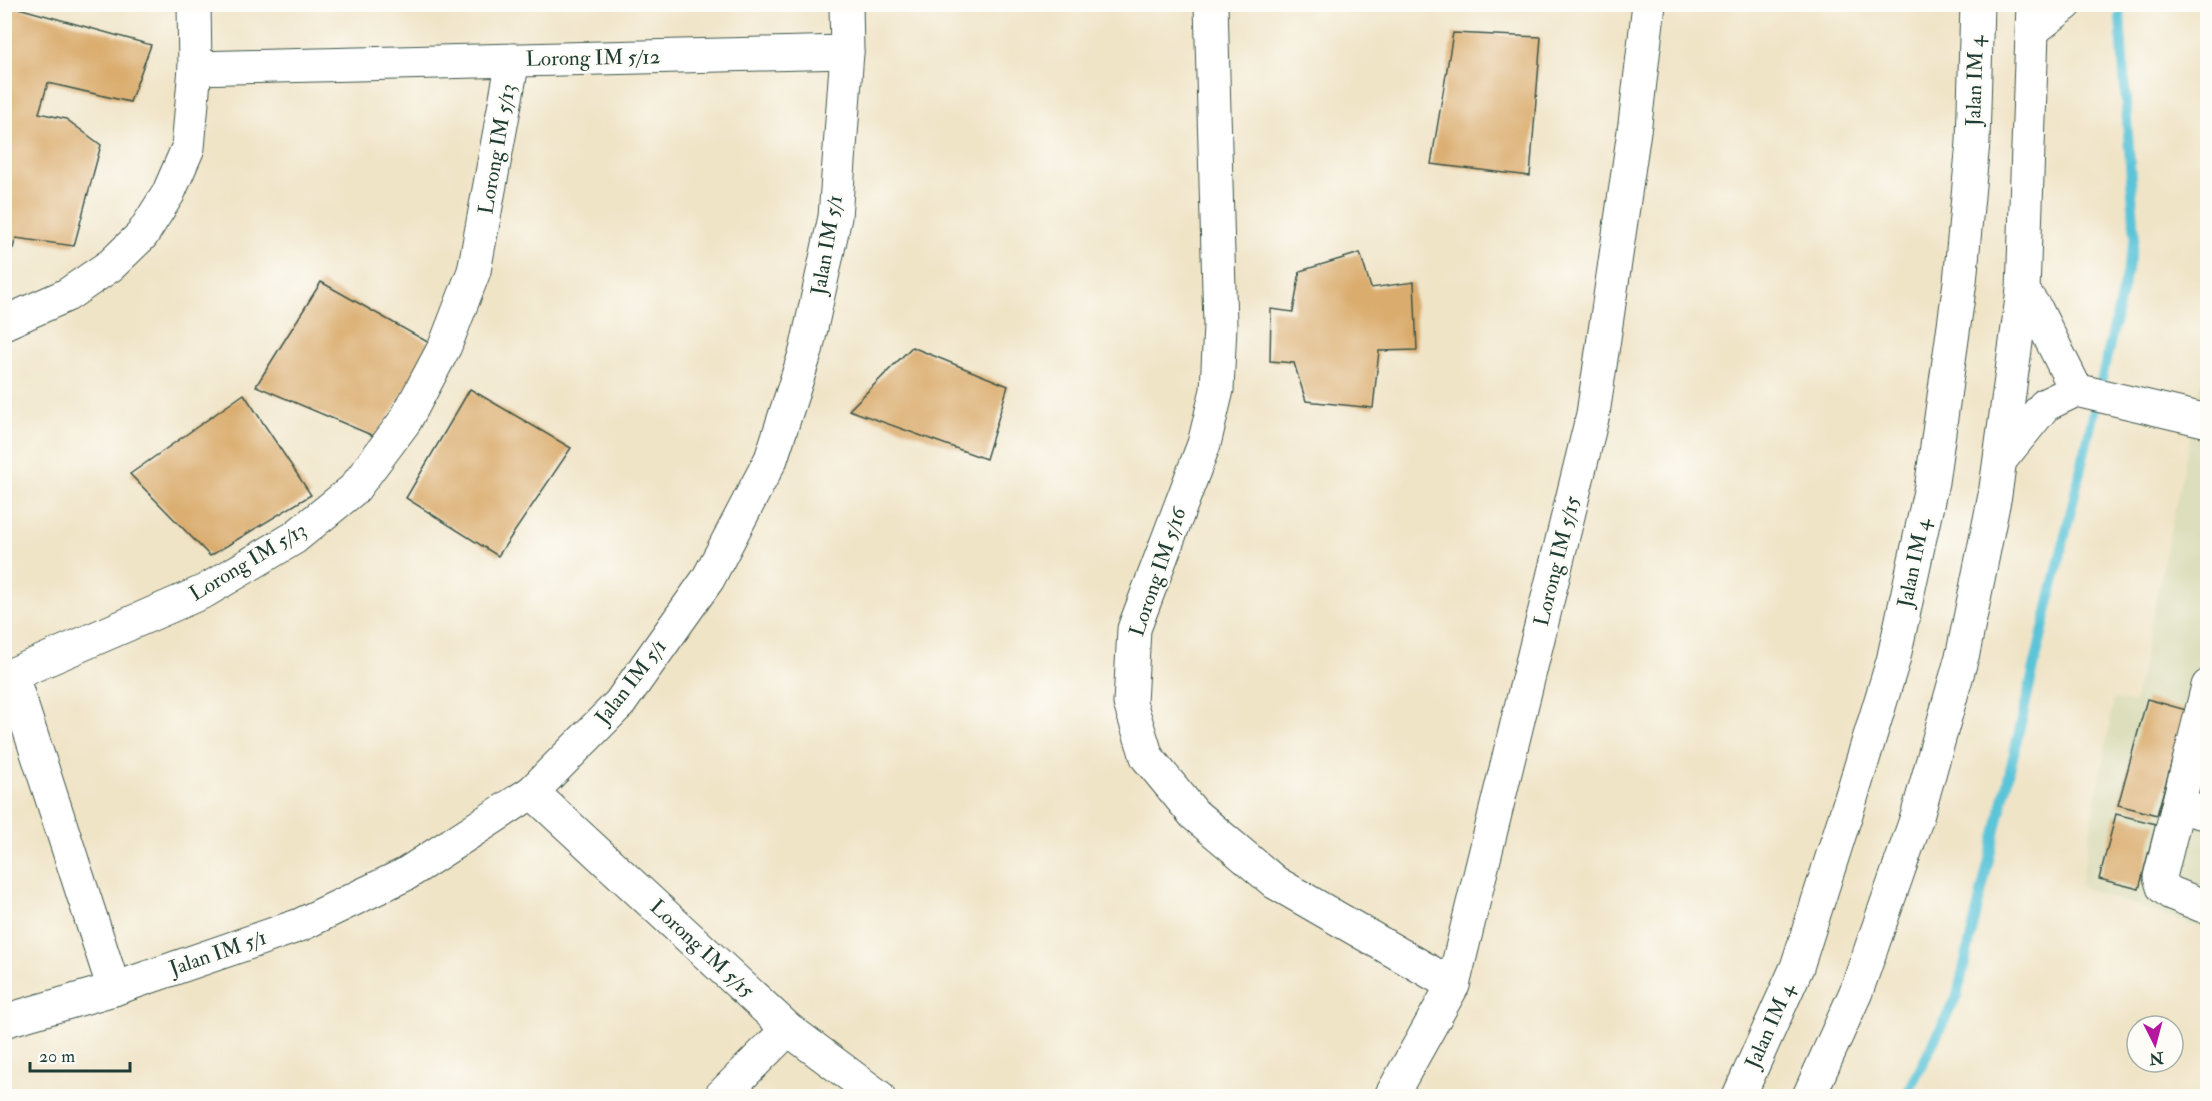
<svg xmlns="http://www.w3.org/2000/svg" width="2212" height="1101" font-family="'IM FELL Double Pica',serif">
<style>
.built{fill:#dddebc}
.lines{fill:none;stroke-linecap:round;stroke-linejoin:round}
.stream{stroke:#5bc4d8;stroke-width:10}
.building{fill:#daac6d}
.minor-casing{stroke:#3e564a;stroke-width:35}
.minor{stroke:#fff;stroke-width:33}
.labels{text-anchor:middle;dominant-baseline:central;stroke-width:4.5;stroke-linejoin:round;paint-order:stroke}
.street-label{font-size:21px;fill:#1f3d34;stroke:#fdfcf7}
</style>
<rect width="100%" height="100%" fill="#fdfcf7"/>
<filter id="ink" filterUnits="userSpaceOnUse"><feTurbulence type="fractalNoise" baseFrequency=".0167" numOctaves="2"/><feDisplacementMap in="SourceGraphic" scale="12" xChannelSelector="R" yChannelSelector="G"/><feConvolveMatrix kernelMatrix="1 2 1 2 8 2 1 2 1" color-interpolation-filters="sRGB"/></filter>
<filter id="wash" filterUnits="userSpaceOnUse"><feTurbulence type="fractalNoise" baseFrequency=".008" numOctaves="4" result="noise"/><feDisplacementMap in="SourceGraphic" scale="24" xChannelSelector="R" yChannelSelector="G"/><feGaussianBlur stdDeviation="1.35" result="paint"/><feColorMatrix in="noise" values="0 0 0 0 0 0 0 0 0 0 0 0 0 0 0 0 0 1.4 0 .05"/><feComposite in="paint" operator="in"/></filter>
<g filter="url(#wash)">
<rect width="100%" height="100%" fill="#f0e4c7"/>
<path class="built" d="M2207 355V930L2080 887 2114 699 2134 703Z"/>
<g class="lines">
<path class="stream" d="M1906 1096 1957 996 2135 237 2120 16"/>
</g>
<g id="blocks">
<g class="building">
<path d="M4 4 151 45 130 102 48 83 39 113 66 119 101 145 74 246 16 238 13 248 4 246Z"/>
<path d="M1453 33 1541 37 1530 176 1431 164Z"/>
<path d="M1360 253 1371 288 1414 282 1417 350 1379 351 1373 408 1306 401 1294 363 1270 361 1271 309 1293 312 1300 271Z"/>
<path d="M321 282 433 345 376 437 256 386Z"/>
<path d="M912 347 1008 386 986 459 849 410Z"/>
<path d="M470 389 571 448 498 556 406 498Z"/>
<path d="M244 394 311 495 210 556 130 474Z"/>
<path d="M2147 699 2186 710 2157 815 2118 805Z"/>
<path d="M2116 814 2156 824 2139 889 2099 879Z"/>
</g>
</g>
</g>
<g filter="url(#ink)">
<use href="#blocks" fill-opacity="0" stroke="#3e564a" stroke-width="1.5"/>
<g class="lines">
<g class="minor-casing">
<g id="minor">
<path d="M1211 4 1220 325 1217 390 1204 444 1134 629 1130 703 1147 757 1194 814 1276 883 1453 985"/>
<path d="M2033 30 2066 4"/>
<path d="M195 68 847 52"/>
<path d="M2023 291 2037 311 2076 390"/>
<path d="M4 323 67 295 111 265 142 235 168 194 188 148 195 68 194 4"/>
<path d="M2001 459 2045 405 2076 390 2208 421"/>
<path d="M12 676 114 989"/>
<path d="M4 678 205 591 294 538 354 489 405 421 445 346 474 271 513 60"/>
<path d="M2208 686 2160 877 2163 887 2171 893 2208 908"/>
<path d="M532 792 788 1029 878 1096"/>
<path d="M2178 806 2208 814"/>
<path d="M4 1021 114 989 300 925 406 874 532 792 620 703 708 579 771 459 806 351 835 217 847 52 846 4"/>
<path d="M721 1096 788 1029"/>
<path d="M1391 1096 1453 985 1593 414 1635 124 1649 4"/>
<path d="M1739 1096 1797 967 1852 795 1893 661 1932 482 1960 282 1973 142 1977 4"/>
<path d="M1809 1096 1856 992 1917 817 1963 653 1995 495 2023 291 2033 4"/>
</g>
</g>
<use href="#minor" class="minor"/>
</g>
</g>
<g class="labels">
<g class="street-label">
<text transform="translate(593 58) rotate(-1)">Lorong IM 5/12</text>
<text transform="translate(1975 81) rotate(-88)">Jalan IM 4</text>
<text transform="translate(497 149) rotate(-80)">Lorong IM 5/13</text>
<text transform="translate(827 245) rotate(-80)">Jalan IM 5/1</text>
<text transform="translate(1557 561) rotate(-76)">Lorong IM 5/15</text>
<text transform="translate(248 562) rotate(-31)">Lorong IM 5/13</text>
<text transform="translate(1914 563) rotate(-78)">Jalan IM 4</text>
<text transform="translate(1158 572) rotate(-71)">Lorong IM 5/16</text>
<text transform="translate(631 682) rotate(-52)">Jalan IM 5/1</text>
<text transform="translate(702 949) rotate(43)">Lorong IM 5/15</text>
<text transform="translate(218 953) rotate(-19)">Jalan IM 5/1</text>
<text transform="translate(1770 1026) rotate(-66)">Jalan IM 4</text>
</g>
</g>
<rect width="2212" height="1101" fill="none" stroke="#fdfcf7" stroke-width="24"/>
<g transform="translate(2155 1044) rotate(174)"><circle r="28" fill="#fdfcf7" stroke="#a4b0a9" stroke-width="1.5"/>
<path d="M0-4.5L10 22L0 15L-10 22Z" fill="#b5179e"/>
<text y="-9" font-size="16" font-weight="bold" text-anchor="middle" fill="#1f3d34">N</text>
</g>
<path d="M30 1062v9h100v-9" fill="none" stroke="#1f3d34" stroke-width="3"/>
<text x="39" y="1062" font-size="18" fill="#1f3d34" stroke="#fdfcf7" stroke-width="4.5" paint-order="stroke">20 m</text>
</svg>
